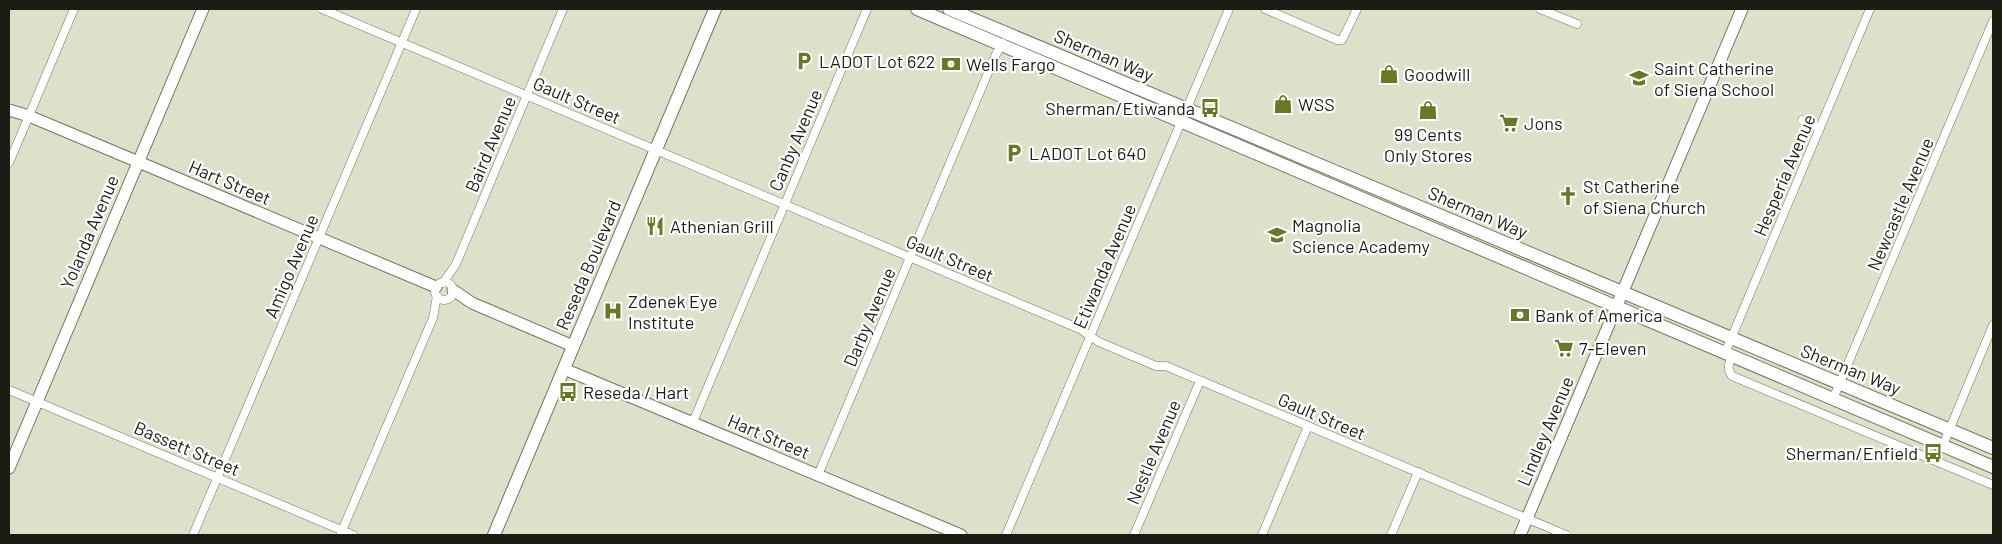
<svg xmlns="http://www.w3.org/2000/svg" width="2002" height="544" font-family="Barlow,sans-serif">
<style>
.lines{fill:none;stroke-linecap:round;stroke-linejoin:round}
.street-casing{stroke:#717761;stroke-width:9}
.secondary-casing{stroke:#717761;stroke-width:13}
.primary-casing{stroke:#717761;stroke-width:14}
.street{stroke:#fff;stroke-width:8}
.secondary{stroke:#fff;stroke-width:11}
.primary{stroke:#fff;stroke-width:12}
.labels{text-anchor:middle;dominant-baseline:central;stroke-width:4.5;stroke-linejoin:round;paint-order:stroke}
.street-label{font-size:18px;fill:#1b1d14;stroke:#fff}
.poi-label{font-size:18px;fill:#1b1d14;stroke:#fff;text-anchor:start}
</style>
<rect width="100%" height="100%" fill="#dce2c9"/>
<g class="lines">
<g class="street-casing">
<g id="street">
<path d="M322 9 1049 316 1080 329 1099 342 1156 366H1166L1566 535"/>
<path d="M1265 9 1337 40H1342L1357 9"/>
<path d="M1540 9 1577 24"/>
<path d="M1802 120 1820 128"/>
<path d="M9 163 74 9"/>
<circle cx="444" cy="291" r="9"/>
<path d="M443 283 456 264 563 9"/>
<path d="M1725 353 1870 9"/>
<path d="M1732 356C1729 364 1726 368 1732 376L1993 485"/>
<path d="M9 390 353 535"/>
<path d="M1833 399 1993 21"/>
<path d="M693 422 867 9"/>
<path d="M1943 445 1993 325"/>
<path d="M818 475 996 54 1003 43"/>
<path d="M341 533 433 318 437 296"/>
<path d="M193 535 416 9"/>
<path d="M1006 535 1229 9"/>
<path d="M1134 535 1200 381"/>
<path d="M1262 535 1308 426"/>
<path d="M1391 535 1418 472"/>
</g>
</g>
<g class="secondary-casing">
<g id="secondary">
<path d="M9 110 29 116 436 287"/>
<path d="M453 290 472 303 573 346"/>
<path d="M564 369 961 535"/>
<path d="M9 468 203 9"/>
<path d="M1520 535 1742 9"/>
</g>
</g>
<g class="primary-casing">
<g id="primary">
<path d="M917 9 1993 467"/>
<path d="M949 9 1993 448"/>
<path d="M494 535 715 9"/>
</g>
</g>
<use href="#street" class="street"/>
<use href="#secondary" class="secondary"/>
<use href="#primary" class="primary"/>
</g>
<defs>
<g id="parking-bare" transform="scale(1.5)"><path d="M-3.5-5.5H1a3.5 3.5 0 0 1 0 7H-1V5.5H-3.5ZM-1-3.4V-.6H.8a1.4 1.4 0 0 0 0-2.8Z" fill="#697825" stroke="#fff" stroke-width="2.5" paint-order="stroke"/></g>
<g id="bank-bare" transform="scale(1.5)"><path d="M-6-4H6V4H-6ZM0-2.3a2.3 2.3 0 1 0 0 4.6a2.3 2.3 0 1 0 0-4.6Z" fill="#697825" stroke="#fff" stroke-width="2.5" paint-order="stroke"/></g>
<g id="shop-bare" transform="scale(1.5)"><path d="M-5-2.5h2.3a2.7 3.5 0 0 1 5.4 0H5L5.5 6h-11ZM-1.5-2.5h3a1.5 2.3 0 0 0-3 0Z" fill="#697825" stroke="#fff" stroke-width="2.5" paint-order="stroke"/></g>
<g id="school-bare" transform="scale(1.5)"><path d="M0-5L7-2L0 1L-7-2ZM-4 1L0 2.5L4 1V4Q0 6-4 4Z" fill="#697825" stroke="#fff" stroke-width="2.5" paint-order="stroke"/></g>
<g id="bus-bare" transform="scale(1.5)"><path d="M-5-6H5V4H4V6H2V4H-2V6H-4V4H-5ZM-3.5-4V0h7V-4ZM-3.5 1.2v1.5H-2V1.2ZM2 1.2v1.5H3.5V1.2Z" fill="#697825" stroke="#fff" stroke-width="2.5" paint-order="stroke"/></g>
<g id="supermarket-bare" transform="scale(1.5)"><path d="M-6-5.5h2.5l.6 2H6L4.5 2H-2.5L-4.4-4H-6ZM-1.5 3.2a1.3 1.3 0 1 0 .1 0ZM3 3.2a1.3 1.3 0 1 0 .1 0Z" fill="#697825" stroke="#fff" stroke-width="2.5" paint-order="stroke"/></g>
<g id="church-bare" transform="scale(1.5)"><path d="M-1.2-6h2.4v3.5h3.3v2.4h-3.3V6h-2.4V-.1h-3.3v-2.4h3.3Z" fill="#697825" stroke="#fff" stroke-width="2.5" paint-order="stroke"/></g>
<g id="restaurant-bare" transform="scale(1.5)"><path d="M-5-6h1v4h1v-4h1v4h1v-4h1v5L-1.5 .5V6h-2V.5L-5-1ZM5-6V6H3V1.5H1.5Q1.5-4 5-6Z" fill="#697825" stroke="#fff" stroke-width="2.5" paint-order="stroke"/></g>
<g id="hospital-bare" transform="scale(1.5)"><path d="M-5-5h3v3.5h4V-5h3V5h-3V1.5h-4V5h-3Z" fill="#697825" stroke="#fff" stroke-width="2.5" paint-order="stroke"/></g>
</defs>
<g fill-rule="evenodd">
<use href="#parking-bare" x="804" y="61"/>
<use href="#bank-bare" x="951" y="64"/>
<use href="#shop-bare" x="1389" y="74"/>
<use href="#school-bare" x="1639" y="78"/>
<use href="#shop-bare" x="1283" y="104"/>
<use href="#bus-bare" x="1210" y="108"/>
<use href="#shop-bare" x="1428" y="110"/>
<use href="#supermarket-bare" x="1509" y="123"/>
<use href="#parking-bare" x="1014" y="153"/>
<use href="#church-bare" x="1568" y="196"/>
<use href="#restaurant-bare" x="655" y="226"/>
<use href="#school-bare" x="1277" y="235"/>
<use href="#hospital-bare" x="613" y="311"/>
<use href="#bank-bare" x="1520" y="315"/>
<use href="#supermarket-bare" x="1564" y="348"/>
<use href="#bus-bare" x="568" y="392"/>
<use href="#bus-bare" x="1933" y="453"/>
</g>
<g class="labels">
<g class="street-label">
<text transform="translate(1104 55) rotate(23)">Sherman Way</text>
<text transform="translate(577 100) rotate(23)">Gault Street</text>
<text transform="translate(795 140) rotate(-67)">Canby Avenue</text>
<text transform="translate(490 144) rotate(-67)">Baird Avenue</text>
<text transform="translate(1784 175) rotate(-67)">Hesperia Avenue</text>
<text transform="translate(230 182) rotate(23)">Hart Street</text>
<text transform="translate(1900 204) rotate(-67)">Newcastle Avenue</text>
<text transform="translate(1478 212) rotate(23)">Sherman Way</text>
<text transform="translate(89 232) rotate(-67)">Yolanda Avenue</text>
<text transform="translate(950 258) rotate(23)">Gault Street</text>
<text transform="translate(588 265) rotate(-67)">Reseda Boulevard</text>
<text transform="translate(291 266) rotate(-67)">Amigo Avenue</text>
<text transform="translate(1104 266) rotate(-67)">Etiwanda Avenue</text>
<text transform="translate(869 317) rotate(-67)">Darby Avenue</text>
<text transform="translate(1851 369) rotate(22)">Sherman Way</text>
<text transform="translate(1322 416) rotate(23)">Gault Street</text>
<text transform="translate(1545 431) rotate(-67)">Lindley Avenue</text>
<text transform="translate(769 436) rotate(23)">Hart Street</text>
<text transform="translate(187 448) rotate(23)">Bassett Street</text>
<text transform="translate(1153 452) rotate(-67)">Nestle Avenue</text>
</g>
<g class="poi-label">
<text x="819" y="61">LADOT Lot 622</text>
<text x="966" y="64">Wells Fargo</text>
<text x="1654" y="68">Saint Catherine<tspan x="1654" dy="21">of Siena School</tspan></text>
<text x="1404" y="74">Goodwill</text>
<text x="1298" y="104">WSS</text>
<text x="1195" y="108" text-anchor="end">Sherman/Etiwanda</text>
<text x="1524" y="123">Jons</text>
<text x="1428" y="134" text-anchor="middle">99 Cents<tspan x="1428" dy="21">Only Stores</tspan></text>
<text x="1029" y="153">LADOT Lot 640</text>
<text x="1583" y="186">St Catherine<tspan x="1583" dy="21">of Siena Church</tspan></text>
<text x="1292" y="225">Magnolia<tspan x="1292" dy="21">Science Academy</tspan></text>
<text x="670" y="226">Athenian Grill</text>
<text x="628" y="301">Zdenek Eye<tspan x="628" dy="21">Institute</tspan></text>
<text x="1535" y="315">Bank of America</text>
<text x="1579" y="348">7-Eleven</text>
<text x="583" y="392">Reseda / Hart</text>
<text x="1918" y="453" text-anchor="end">Sherman/Enfield</text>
</g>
</g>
<rect width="2002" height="544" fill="none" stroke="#1b1d14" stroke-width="20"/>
</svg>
